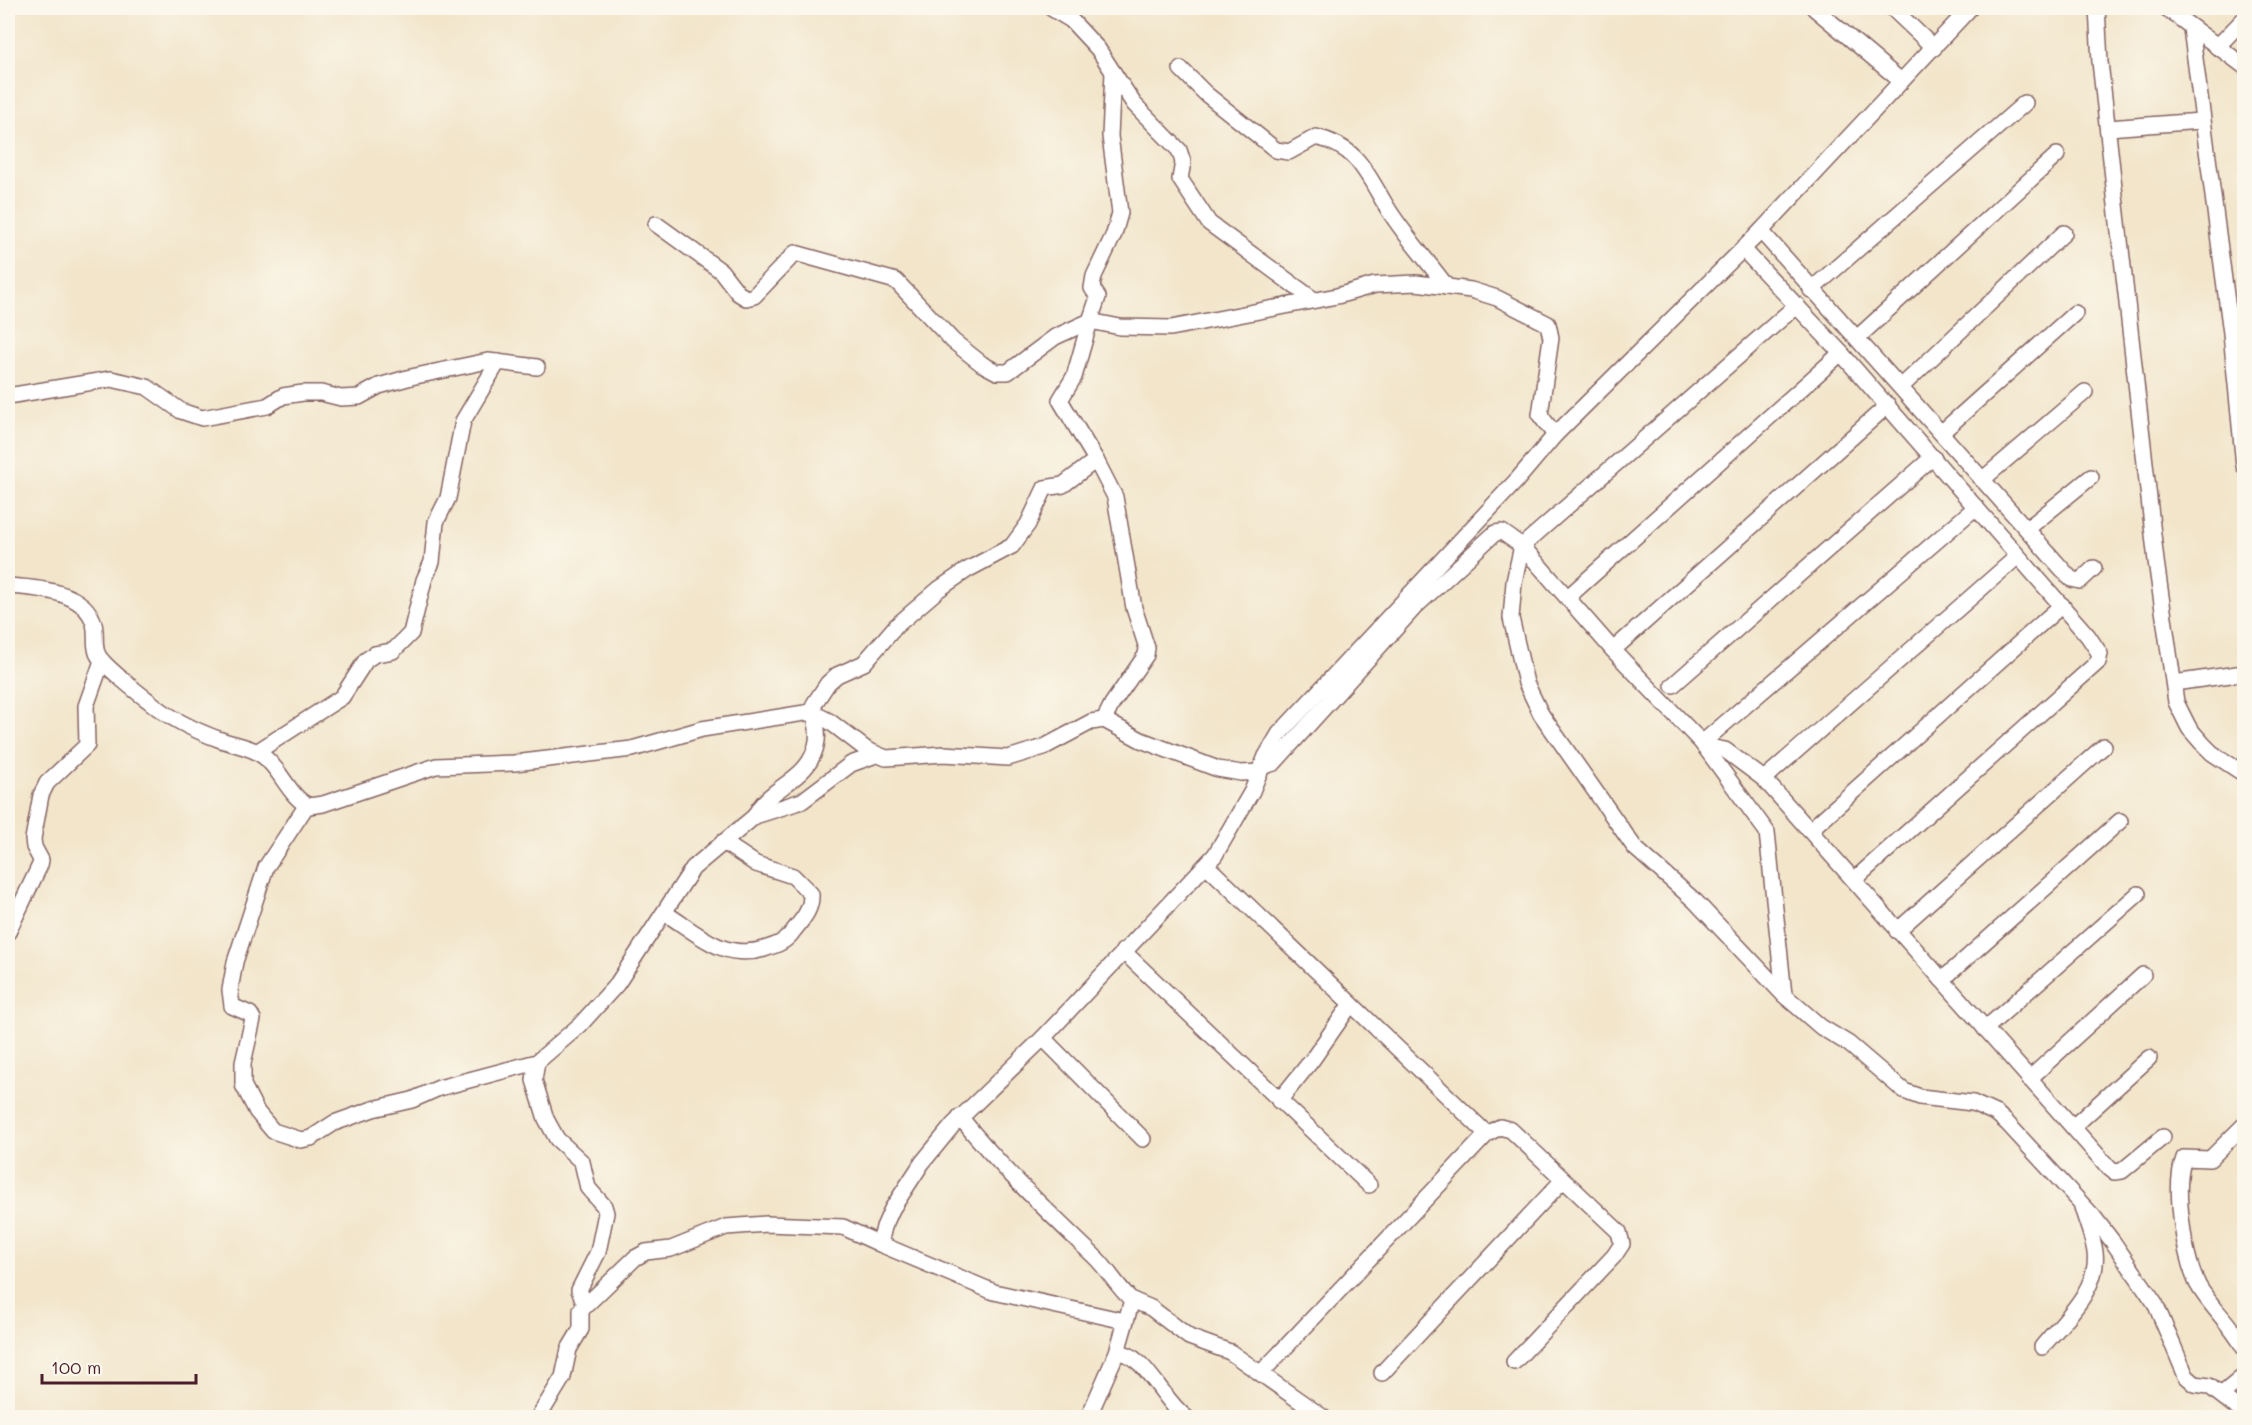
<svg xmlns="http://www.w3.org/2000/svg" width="2252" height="1425" font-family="Mali,sans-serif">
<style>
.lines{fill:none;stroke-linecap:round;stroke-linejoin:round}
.minor-casing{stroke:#856463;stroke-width:18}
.minor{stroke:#fff;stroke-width:15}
</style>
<rect width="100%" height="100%" fill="#fbf7ec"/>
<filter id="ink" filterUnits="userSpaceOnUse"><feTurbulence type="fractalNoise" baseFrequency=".0167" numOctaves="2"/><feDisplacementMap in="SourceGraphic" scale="12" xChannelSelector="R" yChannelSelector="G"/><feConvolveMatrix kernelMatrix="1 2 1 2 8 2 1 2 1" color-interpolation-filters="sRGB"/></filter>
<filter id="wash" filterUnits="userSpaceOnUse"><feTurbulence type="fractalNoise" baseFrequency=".008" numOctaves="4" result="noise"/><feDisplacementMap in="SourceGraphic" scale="24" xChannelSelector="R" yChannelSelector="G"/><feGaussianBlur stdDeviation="1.35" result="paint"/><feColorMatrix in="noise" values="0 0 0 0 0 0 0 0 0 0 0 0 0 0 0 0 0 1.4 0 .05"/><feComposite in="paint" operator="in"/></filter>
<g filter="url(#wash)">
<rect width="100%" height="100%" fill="#f2e5ca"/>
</g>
<g filter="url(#ink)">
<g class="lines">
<g class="minor-casing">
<g id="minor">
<path d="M1051 8 1071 20 1098 49 1134 104 1179 150 1183 162 1180 179 1209 223 1314 300"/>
<path d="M1814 8 1901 81"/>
<path d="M1892 8 1934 48"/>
<path d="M2097 8 2100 62 2156 561 2176 702 2189 728 2202 743 2212 753 2244 774"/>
<path d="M2166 8 2244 66"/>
<path d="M2191 28 2231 333 2244 466"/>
<path d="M2217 47 2244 19"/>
<path d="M1181 69 1206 94 1276 150 1289 152 1316 137C1359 147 1367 175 1388 209 1405 236 1428 261 1447 287"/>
<path d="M2108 128 2201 121"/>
<path d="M656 224 721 271 738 293 746 298 754 296 795 253 896 281 953 341 982 364 997 372H1008L1055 337 1090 321 1098 297 1092 288 1094 276 1114 234 1120 213 1110 136 1113 72"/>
<path d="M1761 231 2071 579 2080 581 2094 568"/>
<path d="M1743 249 1841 353 2088 636 2100 654 2098 662 1854 880"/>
<path d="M1811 290 2025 103"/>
<path d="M1797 305 1522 546 1514 582 1511 618 1526 683 1541 714 1635 848 1695 901 1784 995 1821 1027 1849 1044 1904 1091 1920 1097 1973 1103 1997 1114 2007 1123 2093 1216 2113 1242 2155 1303 2186 1376 2195 1384 2209 1386 2244 1413"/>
<path d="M1857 338 2057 155"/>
<path d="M1901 387 2064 233"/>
<path d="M8 396 111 379 147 387 181 411 202 418 267 406 283 396 303 393H321L341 398 359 397 379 386 411 377 488 361 537 367"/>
<path d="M1941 433 2075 313"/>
<path d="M1096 460 1115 497 1134 608 1147 648 1146 655 1112 704 1104 720"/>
<path d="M1982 480 2085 392"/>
<path d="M2027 529 2091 477"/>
<path d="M8 586C35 588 85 590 94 624 97 634 93 646 98 655 103 665 138 693 149 701 169 718 196 731 221 740 235 745 252 747 263 756 281 769 289 797 309 806L323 804 436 766 514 763 632 749 702 729 811 712 829 721 867 750 886 758 944 754 1008 758 1044 747 1091 722 1104 720 1141 740 1218 769 1241 773 1260 772"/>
<path d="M1568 597 1841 353"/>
<path d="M1613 650 1888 405"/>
<path d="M2174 683 2244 673"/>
<path d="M1673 685 1933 457"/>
<path d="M1702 743 1976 507"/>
<path d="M1704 746 1725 750 1764 779 2109 1168 2114 1172 2122 1171 2163 1137"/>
<path d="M258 751 342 697 366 660 375 654 393 651 411 633 424 580 432 562 436 522 448 498 463 421 498 362"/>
<path d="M1261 767 1274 763 1415 607 1495 533 1502 532 1522 546 1613 650 1702 743 1767 832 1784 995"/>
<path d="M1764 779 2018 556"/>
<path d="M307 805 266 867 235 962 230 990 232 1006 250 1014 253 1019 243 1063V1085L257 1112 273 1131 301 1140 311 1138 334 1123 373 1109 412 1100 439 1088 537 1062 580 1025 617 984 693 868 755 816 802 801 851 764 876 755"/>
<path d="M755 816C768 785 811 782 817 741 819 727 814 717 814 704L828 683 837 675 864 663 896 626 939 589 967 570 1012 546 1028 524 1045 488 1063 485 1096 460 1060 400 1074 377 1090 321 1120 327 1171 328 1337 296 1375 285 1416 283 1471 290 1497 298 1548 324 1551 338 1540 415 1555 435"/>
<path d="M1810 830 2062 605"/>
<path d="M1206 865 1487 1134"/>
<path d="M665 913C697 933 723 961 764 949 777 945 786 942 794 930 803 919 812 909 811 894L793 876 756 864 723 842"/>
<path d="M1897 931 2104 746"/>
<path d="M8 932 40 865 41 860 34 847 33 839 41 795 47 783 87 745 86 706 102 661"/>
<path d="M1123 951 1369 1185"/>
<path d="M1942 980 2120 821"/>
<path d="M1985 1029 2138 894"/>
<path d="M1043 1038 1143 1139"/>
<path d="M537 1062 534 1080 546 1119 557 1139 582 1162 588 1188 604 1206 606 1213 598 1252 579 1290 585 1304"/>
<path d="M2029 1079 2143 975"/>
<path d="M1279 1101 1312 1060 1351 1004"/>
<path d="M960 1117C1002 1169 1048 1212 1096 1258 1109 1271 1118 1288 1132 1300L1117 1352 1088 1418"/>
<path d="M2244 1125 2210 1159 2184 1158C2173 1186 2184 1258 2198 1285 2209 1305 2231 1324 2244 1348"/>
<path d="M2073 1127 2149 1058"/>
<path d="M1132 1300 1151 1308 1189 1337 1230 1352 1324 1418"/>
<path d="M1125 1321 994 1292 880 1244 884 1227 892 1209 922 1163 953 1125 1043 1038 1215 855 1252 791 1266 756 1279 734 1517 480 1555 435 1761 231 1970 8"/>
<path d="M2042 1347C2063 1321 2100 1289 2095 1252 2093 1237 2086 1221 2082 1207"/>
<path d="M1117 1352C1145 1353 1163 1402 1187 1418"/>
<path d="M1262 1372 1487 1134 1500 1127 1511 1130 1619 1232 1622 1244 1614 1256 1514 1362"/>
<path d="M1382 1373 1563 1180"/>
<path d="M2221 1395 2244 1376"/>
<path d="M538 1418 563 1377 569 1349 581 1329V1310L635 1258 646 1252 671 1249 726 1227 767 1224 843 1227 880 1244"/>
</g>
</g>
<use href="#minor" class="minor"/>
</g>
</g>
<rect width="2252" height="1425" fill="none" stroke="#fbf7ec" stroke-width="30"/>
<path d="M42 1374v9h154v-9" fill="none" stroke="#4a1f2b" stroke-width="3"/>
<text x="51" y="1374" font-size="18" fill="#4a1f2b" stroke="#fbf7ec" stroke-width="4.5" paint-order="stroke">100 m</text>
</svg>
